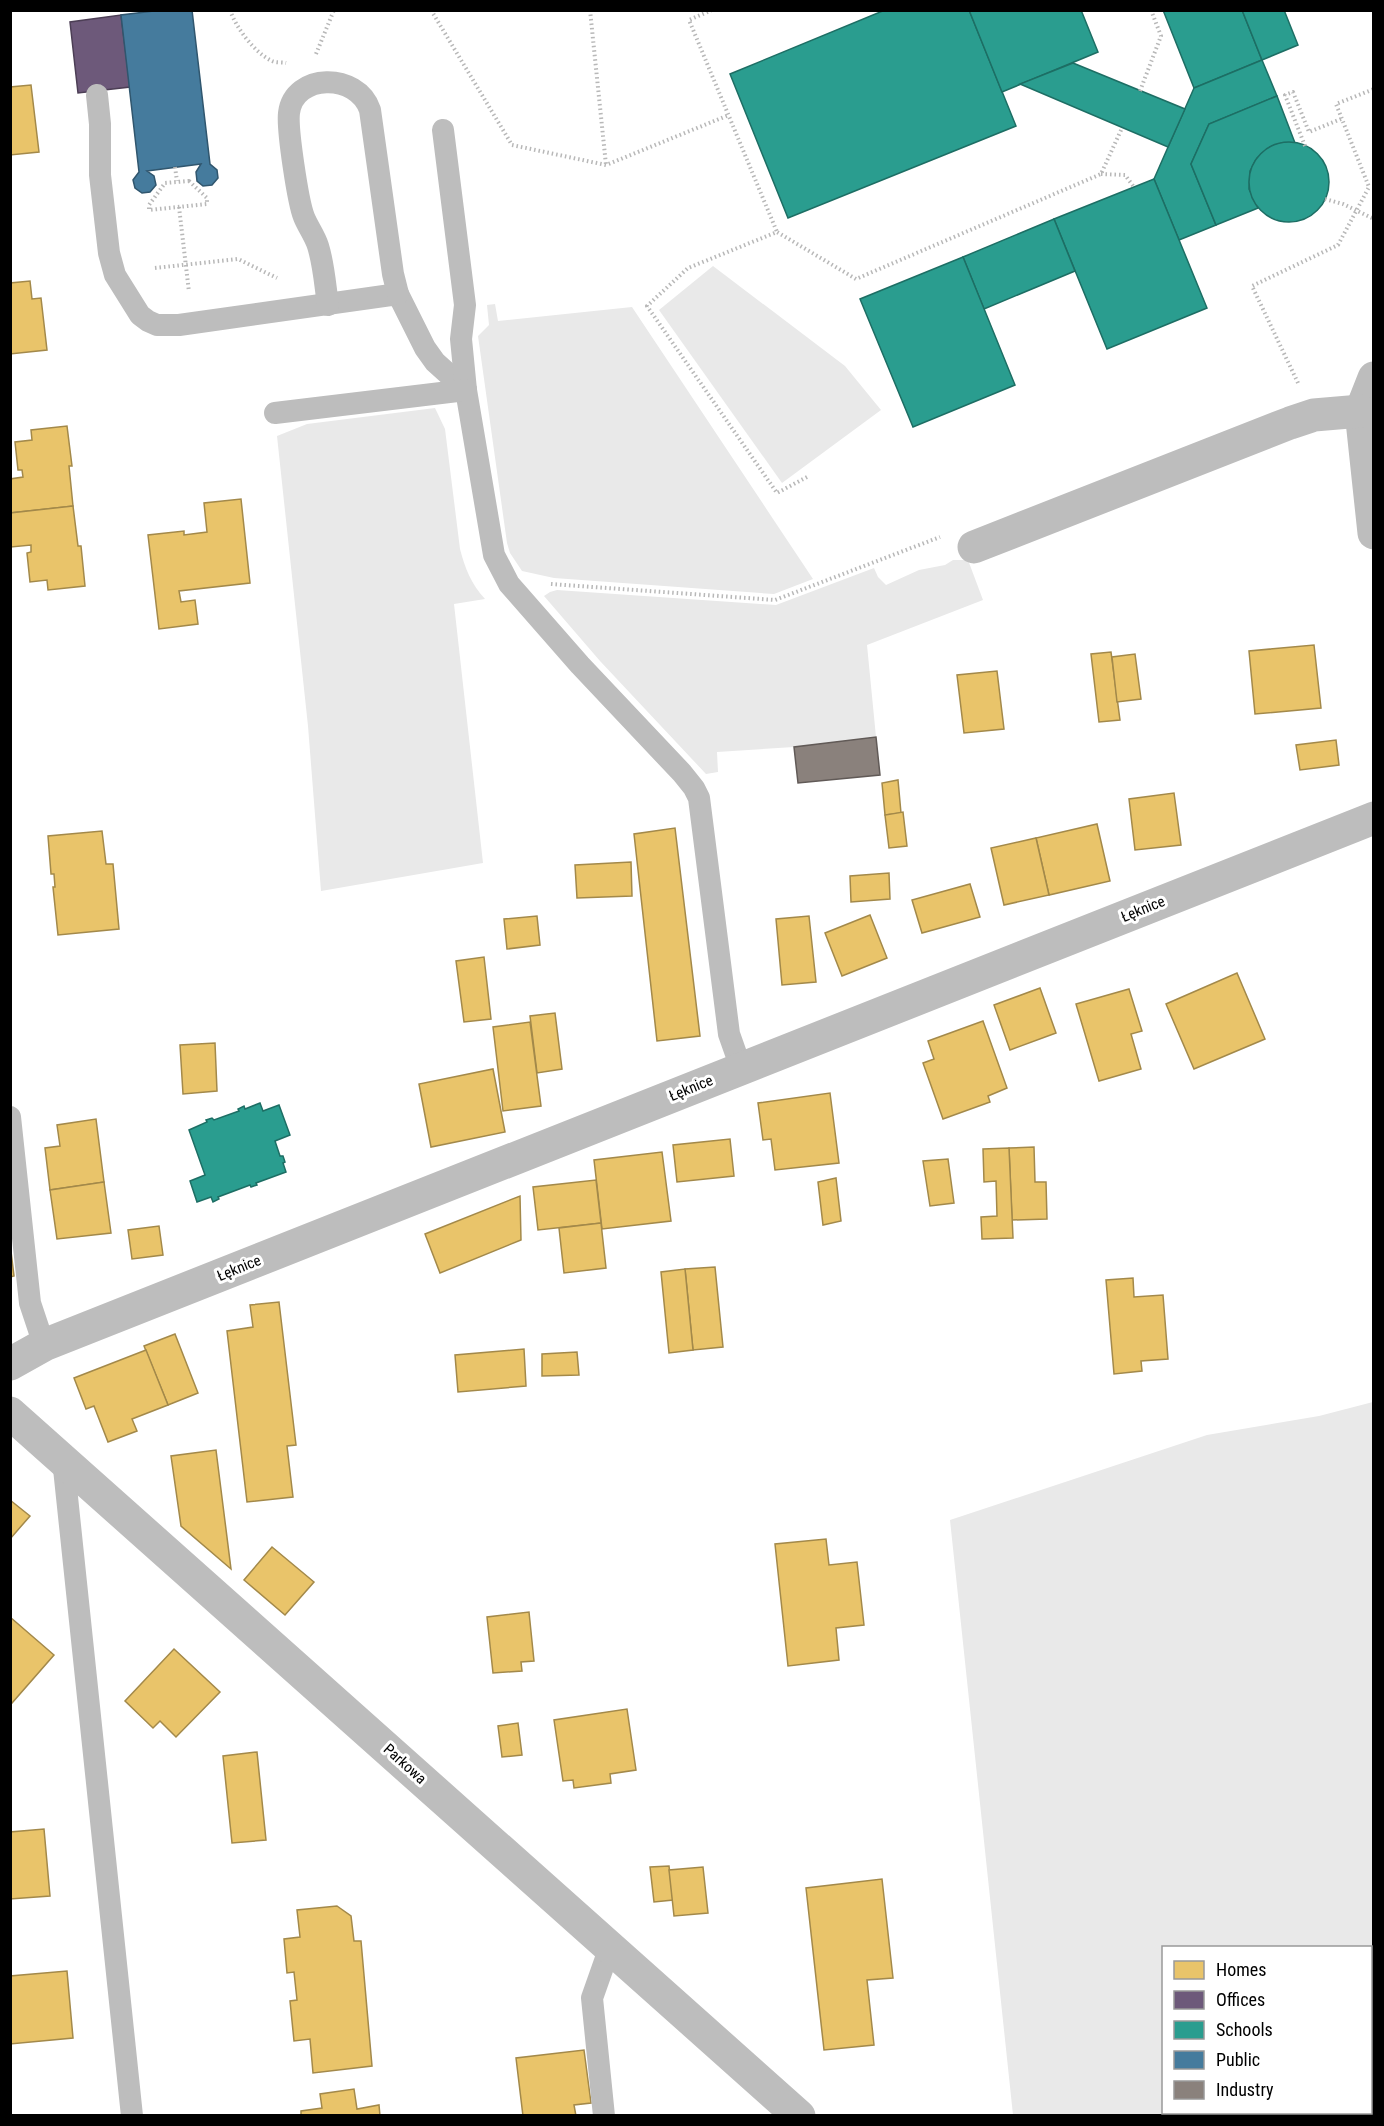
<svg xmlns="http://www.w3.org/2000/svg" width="1384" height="2126" font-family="'Roboto Condensed',sans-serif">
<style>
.green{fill:#e9e9e9;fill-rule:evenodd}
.homes{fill:#e9c46a;stroke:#a3894a;stroke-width:1.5}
.offices{fill:#6d597a;stroke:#4c3e55;stroke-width:1.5}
.schools{fill:#2a9d8f;stroke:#1d6e64;stroke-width:1.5}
.public{fill:#457b9d;stroke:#30566e;stroke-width:1.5}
.industry{fill:#8a817c;stroke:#615a57;stroke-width:1.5}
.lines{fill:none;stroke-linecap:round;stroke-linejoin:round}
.path{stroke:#b8b8b8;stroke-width:4;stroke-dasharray:1.5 3;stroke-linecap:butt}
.lane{stroke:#bdbdbd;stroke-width:22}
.street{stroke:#bdbdbd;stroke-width:33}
.labels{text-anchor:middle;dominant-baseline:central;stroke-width:6;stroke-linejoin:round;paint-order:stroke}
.street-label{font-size:15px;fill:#000;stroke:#fff}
</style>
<rect width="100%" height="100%" fill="#fff"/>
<g class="green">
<path d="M713 266 845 366 881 410 782 483 659 310Z"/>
<path d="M495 304 498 321 632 307 813 579 774 594 554 578 522 571 510 553 507 543 478 336 489 325 487 305Z"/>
<path d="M435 408 445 429 460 549C465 568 471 584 485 599L454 604 483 863 321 891 308 726 277 436 307 424Z"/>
<path d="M953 560H968L983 600 867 645 876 737 794 747 717 752 718 772 706 774 600 661 544 596 550 592 557 590 776 605 874 568 878 577 886 585 919 570 945 565Z"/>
<path d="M1373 1402V2115H1013L950 1520 1207 1435 1319 1416ZM1164 1948H1370V2112H1164Z"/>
</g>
<g class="homes">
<path d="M31 85 39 152 10 155V87Z"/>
<path d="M30 281 32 299 41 298 47 350 10 354V283Z"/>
<path d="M67 426 72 466H69L73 506 10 513V479L23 477 22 470H18L15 442 32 440 31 430Z"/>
<path d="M241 499 250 583 179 591 181 602 195 600 198 624 159 629 148 535 184 531V535L207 532 204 503Z"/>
<path d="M73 506 78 546H81L85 586 48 590 47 580 30 582 27 553 31 552V545L11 547 10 513Z"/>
<path d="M1314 645 1321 708 1255 714 1249 651Z"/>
<path d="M1111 652 1120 720 1099 722 1091 654Z"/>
<path d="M1135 654 1141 699 1117 702 1112 657Z"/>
<path d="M997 671 1004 729 964 733 957 675Z"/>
<path d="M1336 740 1339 765 1300 770 1296 745Z"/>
<path d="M898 780 901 813 885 815 882 783Z"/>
<path d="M1174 793 1181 845 1135 850 1129 799Z"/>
<path d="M903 812 907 846 889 848 885 815Z"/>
<path d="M1097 824 1110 881 1049 895 1036 838Z"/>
<path d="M675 828 700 1036 657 1041 634 834Z"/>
<path d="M102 831 106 864H113L119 929 58 935 53 887H55L54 874H51L48 836Z"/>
<path d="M1036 838 1049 895 1004 905 991 848Z"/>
<path d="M631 862 632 896 577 898 575 865Z"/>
<path d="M889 873 890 899 851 902 850 876Z"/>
<path d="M970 884 980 917 922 933 912 900Z"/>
<path d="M870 915 887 958 842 976 825 933Z"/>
<path d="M537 916 540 945 507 949 504 919Z"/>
<path d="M809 916 816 982 782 985 776 919Z"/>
<path d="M484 957 491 1019 464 1022 456 961Z"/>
<path d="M1237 973 1265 1039 1194 1069 1166 1004Z"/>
<path d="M1040 988 1056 1033 1010 1050 994 1005Z"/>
<path d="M1129 989 1142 1031 1131 1034 1141 1069 1099 1081 1076 1004Z"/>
<path d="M555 1013 562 1069 537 1073 530 1016Z"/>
<path d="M983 1021 1007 1088 988 1096 990 1102 943 1119 923 1063 934 1059 928 1041Z"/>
<path d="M530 1022 541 1106 503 1111 493 1027Z"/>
<path d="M215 1043 217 1091 183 1094 180 1045Z"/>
<path d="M493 1069 505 1132 431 1147 419 1084Z"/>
<path d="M830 1093 839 1163 775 1170 771 1139 763 1140 758 1103Z"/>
<path d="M96 1119 104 1182 50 1190 45 1148 60 1146 57 1125Z"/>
<path d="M730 1139 734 1176 677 1182 673 1145Z"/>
<path d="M1034 1147 1035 1182H1046L1047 1219 1012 1220 1009 1148Z"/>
<path d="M1009 1148 1013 1238 982 1239 981 1217 997 1216 996 1181 984 1182 983 1149Z"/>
<path d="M662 1152 671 1221 602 1229 594 1160Z"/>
<path d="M948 1159 954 1203 930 1206 923 1161Z"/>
<path d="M836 1178 841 1221 823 1225 818 1182Z"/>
<path d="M596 1180 601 1223 538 1230 533 1187Z"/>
<path d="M104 1182 111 1233 57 1239 50 1190Z"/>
<path d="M520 1196 521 1240 440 1273 425 1234Z"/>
<path d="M601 1223 606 1268 564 1273 559 1228Z"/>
<path d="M159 1226 163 1255 132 1259 128 1230Z"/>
<path d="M10 1243 14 1276 10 1277Z"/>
<path d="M715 1267 723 1347 693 1350 685 1269Z"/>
<path d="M685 1269 693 1350 669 1353 661 1272Z"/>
<path d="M1133 1278 1134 1297 1163 1295 1168 1359 1141 1361 1142 1371 1114 1374 1106 1280Z"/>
<path d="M279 1302 296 1445 287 1446 293 1497 247 1502 227 1331 253 1327 250 1305Z"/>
<path d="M175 1334 198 1393 168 1405 144 1346Z"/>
<path d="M524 1349 526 1386 458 1392 455 1355Z"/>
<path d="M146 1350 168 1405 132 1419 137 1431 108 1442 94 1406 86 1409 74 1378Z"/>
<path d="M577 1352 579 1375 542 1376V1354Z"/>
<path d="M216 1450 231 1569 181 1526 171 1456Z"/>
<path d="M10 1500 30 1516 10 1539Z"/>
<path d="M826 1539 829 1565 857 1562 864 1625 836 1628 839 1660 788 1666 775 1544Z"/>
<path d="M272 1547 314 1582 285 1615 244 1580Z"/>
<path d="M529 1612 534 1661 521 1662 522 1671 493 1673 487 1617Z"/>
<path d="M10 1617 54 1655 12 1703 10 1702Z"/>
<path d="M174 1649 220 1692 176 1737 160 1721 153 1728 125 1701Z"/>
<path d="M627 1709 636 1770 610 1774 611 1783 574 1788 573 1780 563 1781 554 1720Z"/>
<path d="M518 1723 522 1755 502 1757 498 1726Z"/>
<path d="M257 1752 266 1840 232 1843 223 1756Z"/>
<path d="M44 1829 50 1896 10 1899V1832Z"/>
<path d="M669 1866 673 1900 654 1902 650 1867Z"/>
<path d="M703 1867 708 1913 674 1916 669 1870Z"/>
<path d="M882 1879 893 1978 867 1980 874 2045 824 2050 806 1888Z"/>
<path d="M337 1906 351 1916 354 1941H361L372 2066 313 2073 310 2039 294 2041 290 2001 297 2000 294 1972 287 1973 284 1939 300 1937 297 1910Z"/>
<path d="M67 1971 73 2038 10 2044V1976Z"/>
<path d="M584 2050 591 2103 574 2105 576 2116H523L516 2058Z"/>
<path d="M354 2089 357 2109 379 2105 380 2116H301V2111L322 2108 320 2094Z"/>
</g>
<path class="offices" d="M121 15 130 87 78 93 70 22Z"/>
<g class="schools">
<path d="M885 10H969L1016 126 788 218 730 74Z"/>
<path d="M969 10H1081L1098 52 1002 92Z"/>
<path d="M1163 10H1242L1262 60 1194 88Z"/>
<path d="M1242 10H1284L1298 45 1262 60Z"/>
<path d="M1262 60 1277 96 1209 124 1191 164 1216 225 1179 240 1154 179 1194 88Z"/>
<path d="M1073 63 1185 109 1168 147 1020 84Z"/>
<path d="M1277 96 1295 143H1282L1270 147 1257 158 1250 171 1249 189 1258 208 1216 225 1191 164 1209 124Z"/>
<circle cx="1289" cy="182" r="40"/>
<path d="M1154 179 1207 308 1107 349 1054 219Z"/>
<path d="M1054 219 1075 271 984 309 963 257Z"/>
<path d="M963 257 1015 385 913 427 860 299Z"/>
<path d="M260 1103 263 1111 279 1105 290 1135 275 1141 280 1156H283L285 1162 283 1163 286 1172 256 1183 257 1185 251 1187 250 1185 218 1197 219 1199 213 1202 211 1197 197 1202 190 1181 205 1175 189 1130 207 1122 206 1120 212 1118 214 1120 239 1111 238 1109 244 1106 245 1109Z"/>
</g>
<path class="public" d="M162 10H192L210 164 217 170 218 178 212 185 203 186 197 181 196 172 201 164 147 171 154 176 156 185 150 192 142 193 135 188 133 180 139 172 121 15Z"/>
<path class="industry" d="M876 737 880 775 798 783 794 747Z"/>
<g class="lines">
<g class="path">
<path d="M230 10C236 28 255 53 272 61 276 63 282 62 286 63"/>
<path d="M431 10 512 145 606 165 729 115"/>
<path d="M590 10 606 165"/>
<path d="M712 10 689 20 777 232"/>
<path d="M316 54 334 10"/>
<path d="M1140 91 1161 36 1151 10"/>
<path d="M1305 146 1285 95 1293 92 1309 132 1341 119"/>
<path d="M175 167 177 181"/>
<path d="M1101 174 1125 175 1134 187"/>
<path d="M189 181 207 198V204L149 210V205L165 183Z"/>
<path d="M1325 199 1343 204 1374 219"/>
<path d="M179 207 189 292"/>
<path d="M155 268 238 259 277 278"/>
<path d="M1298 383 1252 286 1338 245 1369 187 1336 104 1374 89"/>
<path d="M807 477 777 493 647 306 688 268 777 232 856 279 1101 174 1122 128"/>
<path d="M551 584 775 600 940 537"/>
</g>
<g class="lane">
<path d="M97 95 100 124V175L109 253 115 275 140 315 148 321 157 325H179L398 294 425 348 435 362 466 390"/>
<path d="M443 130 465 305 461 339 466 390 494 555 509 584 580 665 682 773 694 788 699 798 729 1034 741 1068"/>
<path d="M328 305C325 285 324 265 318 246 315 236 308 227 304 217 298 202 287 129 289 113 294 73 357 72 370 110L393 274 398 294"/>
<path d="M275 413 466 390"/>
<path d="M10 1117 30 1303 44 1345"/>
<path d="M63 1459 132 2116"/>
<path d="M604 2116 592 1998 610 1947"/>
</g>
<g class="street">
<path d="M1374 378 1361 411 1374 533"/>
<path d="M974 547 1290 423 1314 415 1361 411"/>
<path d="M10 1364 44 1345 1374 818"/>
<path d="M10 1413 799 2116"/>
</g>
</g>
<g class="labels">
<g class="street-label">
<text transform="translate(1143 909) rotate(-22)">Łęknice</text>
<text transform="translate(691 1088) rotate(-22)">Łęknice</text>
<text transform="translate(239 1268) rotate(-22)">Łęknice</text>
<text transform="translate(405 1764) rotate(42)">Parkowa</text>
</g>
</g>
<rect width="1384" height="2126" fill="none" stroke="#000000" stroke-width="24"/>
<rect x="1162" y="1946" width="210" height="168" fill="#ffffff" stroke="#999999" stroke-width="1.5"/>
<rect x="1174" y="1961" width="30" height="18" fill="#e9c46a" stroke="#999999" stroke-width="1.5"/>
<text x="1216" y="1976" font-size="18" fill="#000000">Homes</text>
<rect x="1174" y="1991" width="30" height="18" fill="#6d597a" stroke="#999999" stroke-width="1.5"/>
<text x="1216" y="2006" font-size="18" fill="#000000">Offices</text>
<rect x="1174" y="2021" width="30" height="18" fill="#2a9d8f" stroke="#999999" stroke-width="1.5"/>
<text x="1216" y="2036" font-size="18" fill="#000000">Schools</text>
<rect x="1174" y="2051" width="30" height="18" fill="#457b9d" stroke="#999999" stroke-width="1.5"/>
<text x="1216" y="2066" font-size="18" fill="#000000">Public</text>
<rect x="1174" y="2081" width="30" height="18" fill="#8a817c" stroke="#999999" stroke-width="1.5"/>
<text x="1216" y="2096" font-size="18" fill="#000000">Industry</text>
</svg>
